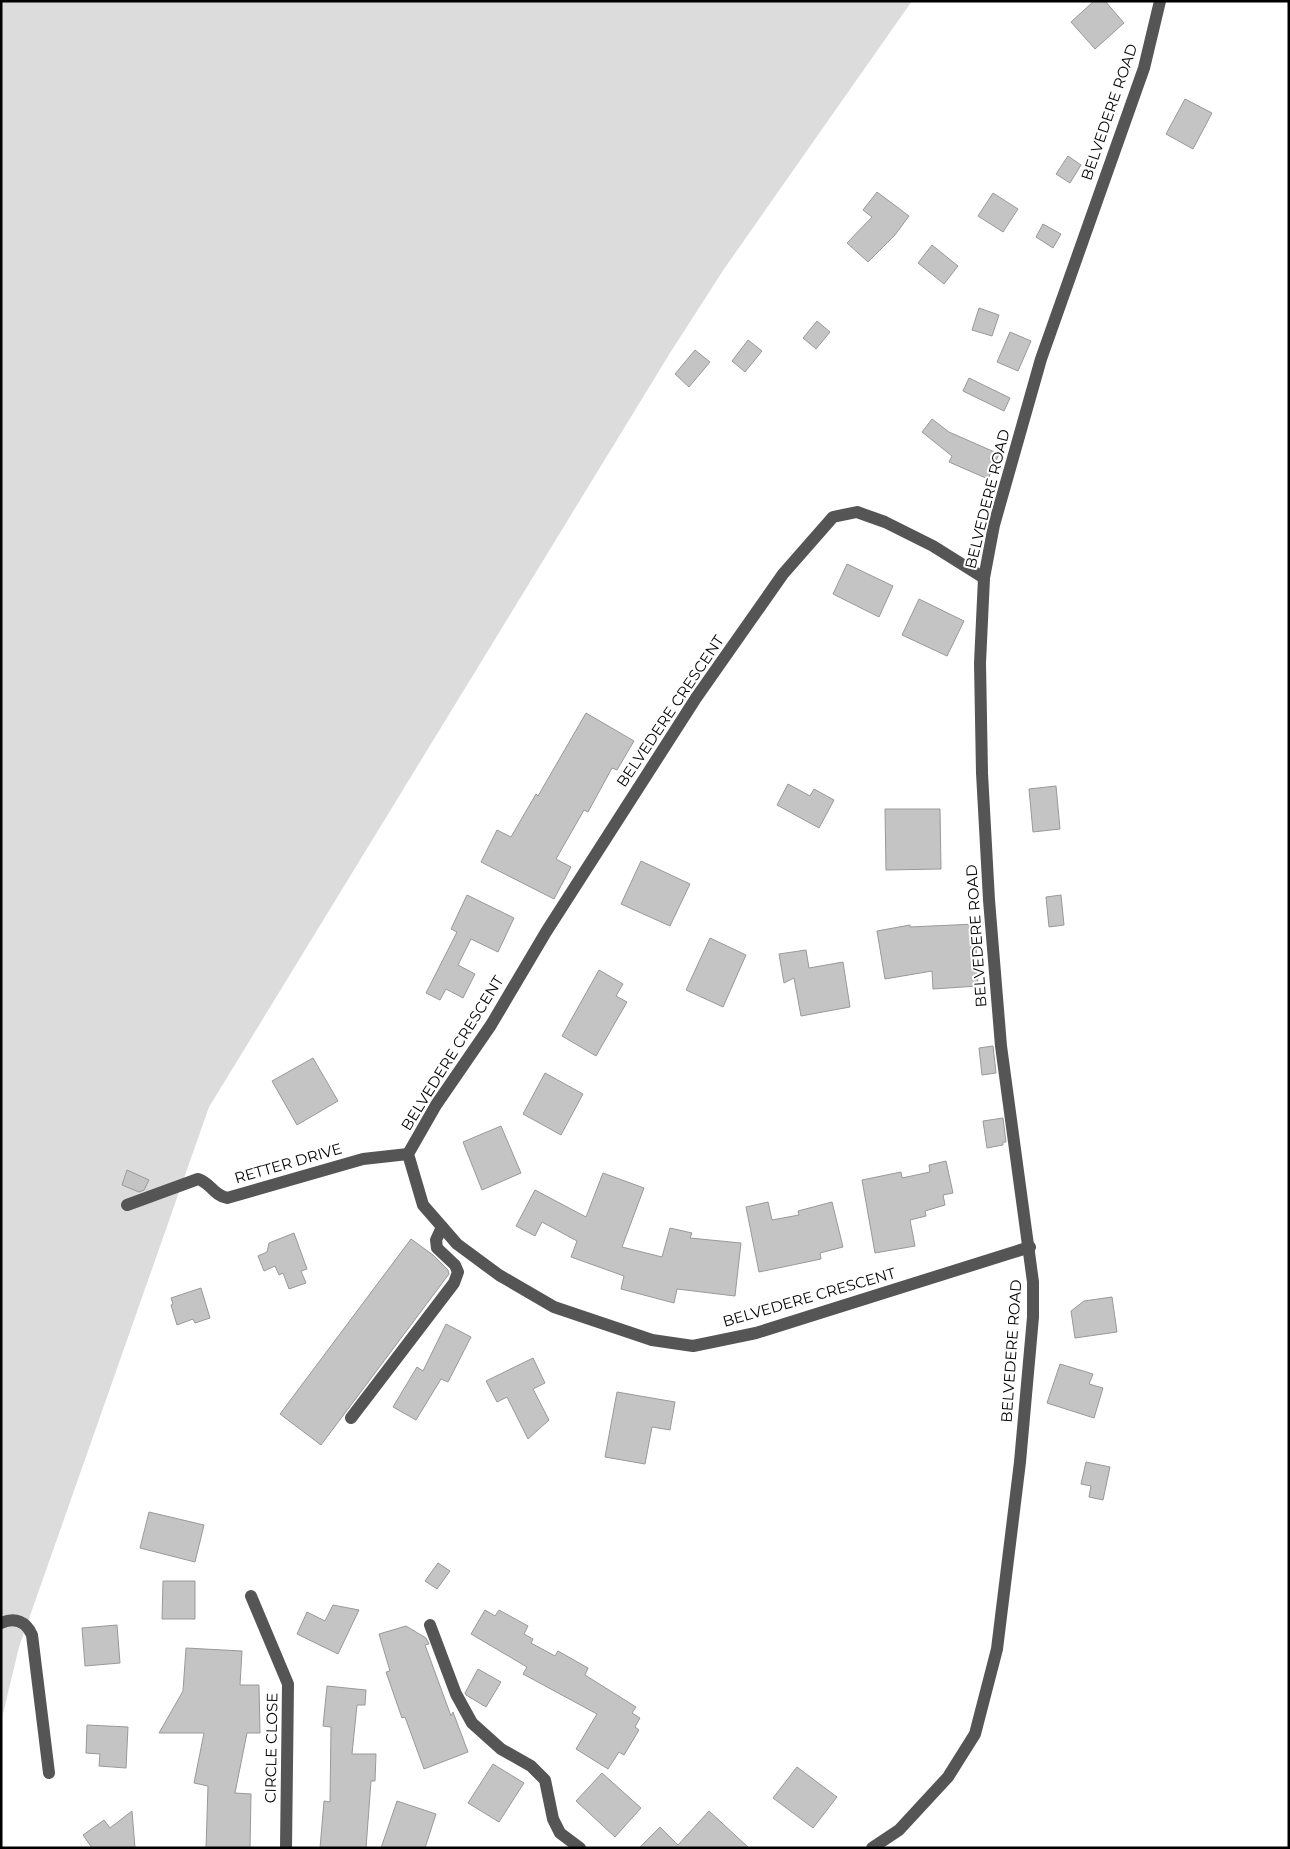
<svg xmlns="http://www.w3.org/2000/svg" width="1290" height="1849" font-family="Montserrat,sans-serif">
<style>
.green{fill:#dcdcdc}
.building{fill:#c4c4c4;stroke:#999}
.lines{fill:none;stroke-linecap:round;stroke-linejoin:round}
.minor{stroke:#555;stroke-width:12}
.labels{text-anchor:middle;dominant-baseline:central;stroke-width:4;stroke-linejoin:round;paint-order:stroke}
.street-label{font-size:15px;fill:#000;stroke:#fff}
</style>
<rect width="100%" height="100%" fill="#fff"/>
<path class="green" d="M1 1H912L724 269 670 353 209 1107 19 1647 1 1722Z"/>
<g class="building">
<path d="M1094 1H1105L1124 23 1095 49 1071 22Z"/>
<path d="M1185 99 1212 113 1193 149 1166 134Z"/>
<path d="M1068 156 1081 165 1070 183 1056 174Z"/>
<path d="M877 192 909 216 895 235 868 262 847 243 872 217 863 210Z"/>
<path d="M993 193 1018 209 1003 232 978 216Z"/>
<path d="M1043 224 1061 234 1053 248 1036 237Z"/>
<path d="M932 245 958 266 944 284 918 263Z"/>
<path d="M979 308 999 315 992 336 972 330Z"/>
<path d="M817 321 830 332 816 349 803 338Z"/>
<path d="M1010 332 1031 341 1018 371 997 362Z"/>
<path d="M748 340 762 351 745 372 732 361Z"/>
<path d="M695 350 710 362 689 387 675 374Z"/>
<path d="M969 378 1010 398 1004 411 963 391Z"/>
<path d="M932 419 949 432 999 454 988 479 949 462 952 456 922 432Z"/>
<path d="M847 564 893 586 879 617 833 594Z"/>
<path d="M919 599 964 621 947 656 902 635Z"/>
<path d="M586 713 634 741 617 770 612 768 588 812 584 810 556 859 571 867 554 899 481 862 497 830 511 837 536 794 538 796Z"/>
<path d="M788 784 810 796 814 789 834 800 819 828 777 805Z"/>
<path d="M1056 786 1060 829 1033 832 1029 789Z"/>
<path d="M885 809H940L941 869 886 870Z"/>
<path d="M641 861 690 884 670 926 621 904Z"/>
<path d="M467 895 514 918 498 952 471 939 458 965 475 974 463 998 446 989 440 1000 426 993 457 932 451 929Z"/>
<path d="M1061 895 1064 925 1049 927 1046 897Z"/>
<path d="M975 924 978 986 933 989 932 971 885 979 877 931 910 925V927Z"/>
<path d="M710 938 746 955 723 1007 686 990Z"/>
<path d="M806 950 809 968 843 962 850 1007 801 1016 794 978 784 983 779 954Z"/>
<path d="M599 970 623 984 616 996 627 1002 596 1056 562 1036Z"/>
<path d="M993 1046 996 1073 982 1075 979 1048Z"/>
<path d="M313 1058 338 1101 297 1125 272 1081Z"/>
<path d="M545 1073 583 1094 561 1135 523 1114Z"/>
<path d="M1003 1118 1006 1142H1003V1145L987 1148 983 1121Z"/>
<path d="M501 1126 521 1173 482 1190 463 1142Z"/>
<path d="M946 1161 953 1193 943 1195 945 1205 925 1211 926 1216 910 1220 915 1246 875 1253 862 1180 901 1172 902 1178 930 1172 929 1165Z"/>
<path d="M127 1170 149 1180 144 1190 139 1192 122 1185Z"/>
<path d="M603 1173 644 1188 622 1247 662 1257 670 1228 692 1233 690 1238 741 1243 735 1296 677 1289 674 1303 621 1289 624 1276 571 1257 577 1241 542 1222 535 1236 516 1226 535 1190 586 1217Z"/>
<path d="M768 1202 772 1220 799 1215 798 1211 832 1202 843 1247 820 1253 821 1259 759 1272 746 1207Z"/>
<path d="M294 1233 307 1269 301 1271 306 1283 289 1289 283 1273 279 1275 275 1266 264 1271 258 1256 267 1252 269 1243Z"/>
<path d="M411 1239 433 1255 448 1270 449 1274 321 1445 280 1414Z"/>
<path d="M201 1288 210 1318 195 1323 193 1319 177 1325 171 1305 173 1304 171 1298Z"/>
<path d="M1112 1297 1117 1332 1075 1338 1071 1311 1084 1301Z"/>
<path d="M446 1324 471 1337 448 1382 441 1379 416 1420 393 1407 417 1367 423 1371Z"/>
<path d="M533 1358 545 1383 533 1389 549 1420 528 1439 507 1397 497 1402 486 1381Z"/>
<path d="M1060 1364 1093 1374 1089 1384 1103 1388 1094 1418 1047 1403Z"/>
<path d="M617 1392 675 1402 670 1430 652 1427 645 1464 605 1457Z"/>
<path d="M1086 1462 1110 1467 1103 1500 1089 1497 1091 1486 1081 1484Z"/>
<path d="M149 1512 204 1525 195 1562 140 1548Z"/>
<path d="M438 1563 450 1571 437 1589 425 1581Z"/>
<path d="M163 1581H195V1619H162Z"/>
<path d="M333 1605 359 1610 338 1654 297 1634 307 1612 325 1621Z"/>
<path d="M485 1610 495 1616 499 1610 528 1626 524 1634 533 1639 531 1643 555 1656 558 1651 588 1668 585 1675 636 1707 632 1713 640 1718 635 1727 639 1730 624 1755 619 1752 608 1769 576 1749 597 1714 523 1674 527 1667 471 1634Z"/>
<path d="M117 1625 120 1663 85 1666 82 1628Z"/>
<path d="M406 1626 426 1638 429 1644 425 1645 451 1716 453 1712 468 1752 424 1769 405 1717 402 1718 386 1672 390 1671 379 1634Z"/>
<path d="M186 1648 242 1651 240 1685H259L260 1733H247L235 1793 251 1794 250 1848H206L208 1786 194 1783 204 1733H159L183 1691Z"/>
<path d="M478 1669 501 1682 486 1707 466 1695 465 1693Z"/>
<path d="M327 1686 366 1690 365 1705H357L352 1754H376L375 1781H371L366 1848H320L324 1801 330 1802 331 1727 323 1726Z"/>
<path d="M87 1725 128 1727 126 1768 99 1766 100 1754 86 1753Z"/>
<path d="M493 1764 524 1783 499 1822 468 1803Z"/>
<path d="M797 1767 837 1797 813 1828 773 1798Z"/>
<path d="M602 1773 641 1808 615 1837 576 1801Z"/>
<path d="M397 1801 436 1814 425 1848H381Z"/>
<path d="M132 1811 135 1848H92L83 1835 104 1820 110 1828Z"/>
<path d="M709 1811 749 1848H639L660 1827 678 1845Z"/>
</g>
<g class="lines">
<g class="minor">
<path d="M984 578 933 546 885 522 857 512 833 517 783 574 696 698 546 932 491 1025 436 1105 408 1154 423 1205 457 1244 499 1275 554 1307 652 1340 693 1346 756 1333 1030 1247"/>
<path d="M127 1205 198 1179C211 1183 213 1195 227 1198L363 1159 408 1154"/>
<path d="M351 1418 454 1283 458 1272 455 1265 437 1248 436 1240 442 1227"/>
<path d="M251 1596 288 1684 286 1848"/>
<path d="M1 1623C15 1617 26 1621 32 1635L49 1773"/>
<path d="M430 1625 456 1694 472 1723 501 1749 531 1766 545 1780 553 1819 560 1833 580 1848"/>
<path d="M872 1848 899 1830 948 1777 975 1734 997 1649 1020 1462 1033 1317V1282L1001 1046 989 900 982 773 980 663 984 578 994 525 1041 359 1144 68 1160 1"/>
</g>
</g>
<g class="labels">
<g class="street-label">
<text transform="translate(1109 112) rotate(-71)">BELVEDERE ROAD</text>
<text transform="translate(987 499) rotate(-76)">BELVEDERE ROAD</text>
<text transform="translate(670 711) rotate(-56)">BELVEDERE CRESCENT</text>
<text transform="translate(976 936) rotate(-94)">BELVEDERE ROAD</text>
<text transform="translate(452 1053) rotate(-58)">BELVEDERE CRESCENT</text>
<text transform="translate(288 1163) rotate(-16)">RETTER DRIVE</text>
<text transform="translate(809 1297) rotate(-16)">BELVEDERE CRESCENT</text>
<text transform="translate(1011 1351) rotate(-86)">BELVEDERE ROAD</text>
<text transform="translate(271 1748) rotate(-89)">CIRCLE CLOSE</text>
</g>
</g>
<rect width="1290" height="1849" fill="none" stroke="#000000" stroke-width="5"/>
</svg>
